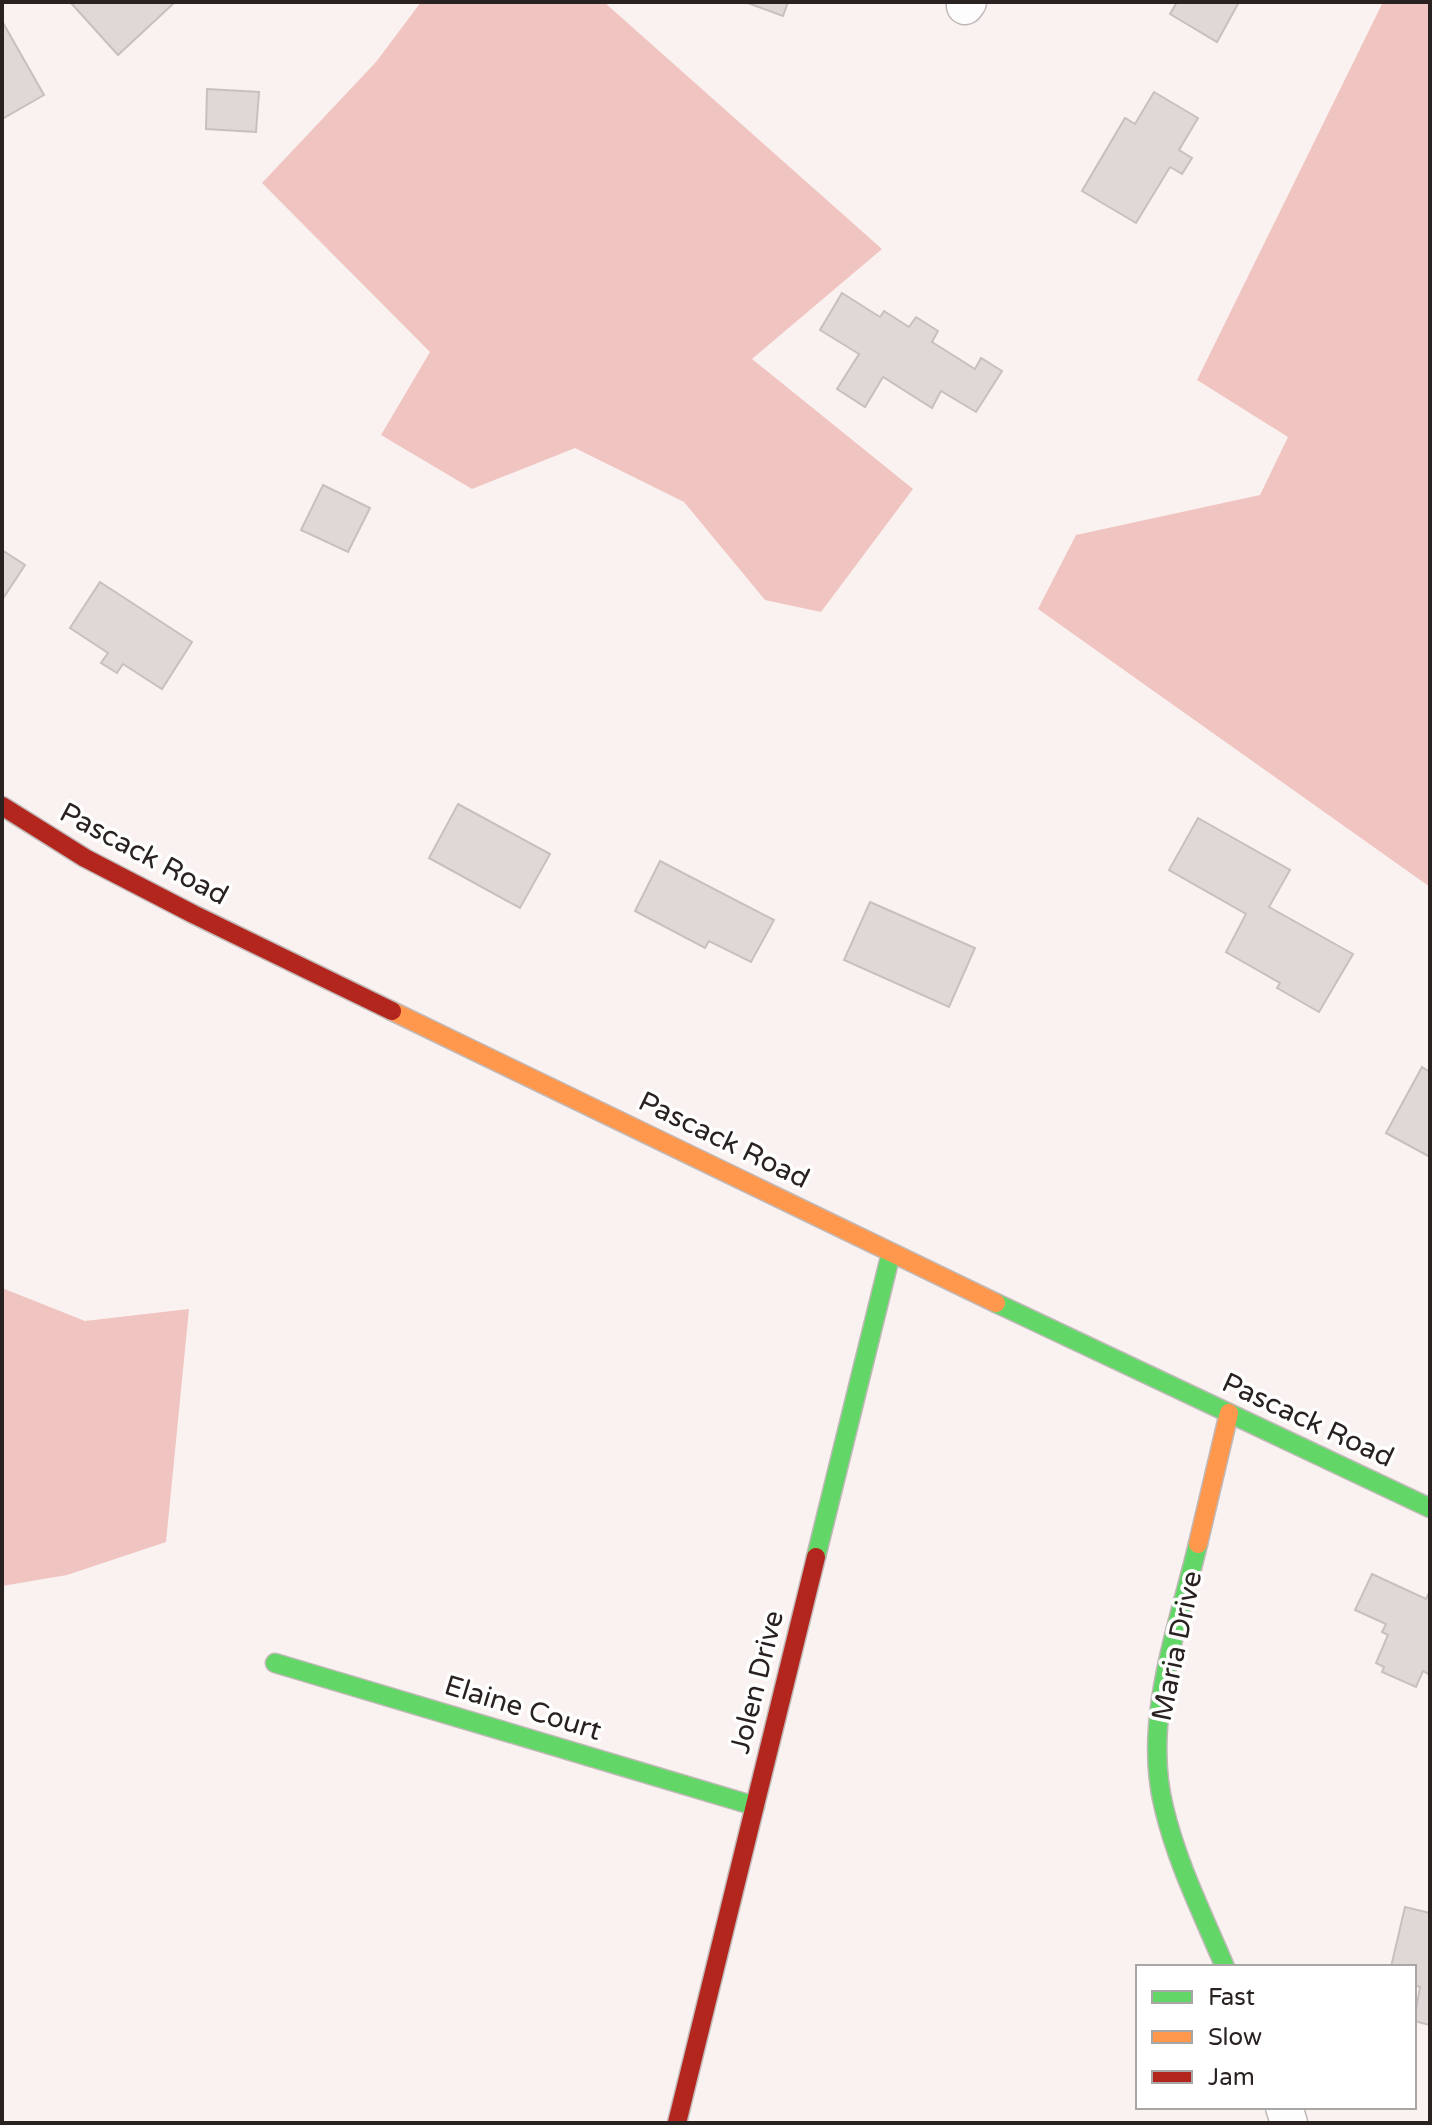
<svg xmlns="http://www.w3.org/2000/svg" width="1432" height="2125" font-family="'Varela Round',sans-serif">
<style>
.forest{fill:#f0c4c0}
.building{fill:#dfd8d7;stroke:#c7c0bf;stroke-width:2}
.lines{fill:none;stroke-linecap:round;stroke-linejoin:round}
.street-casing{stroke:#c0b9b8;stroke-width:39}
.fast-casing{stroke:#c0b9b8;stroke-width:21}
.slow-casing{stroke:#c0b9b8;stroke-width:21}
.jam-casing{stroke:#c0b9b8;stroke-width:21}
.street{stroke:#fefdfd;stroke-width:36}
.fast{stroke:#63d668;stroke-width:18}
.slow{stroke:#ff974d;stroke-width:18}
.jam{stroke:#b3261e;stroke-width:18}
.labels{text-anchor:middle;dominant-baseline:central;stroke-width:7;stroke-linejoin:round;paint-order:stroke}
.street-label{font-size:28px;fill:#292221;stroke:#fff}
</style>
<rect width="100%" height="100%" fill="#faf2f0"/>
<g class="forest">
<path d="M421 2H604L882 249 752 359 913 489 821 612 765 600 684 502 575 448 472 489 381 435 430 352 262 183 376 62Z"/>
<path d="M1383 2H1430V887L1038 609 1076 535 1260 495 1288 437 1197 380Z"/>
<path d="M2 1288 85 1321 189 1309 166 1542 67 1575 2 1586Z"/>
</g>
<g class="building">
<path d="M73 2H175L118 55 71 3Z"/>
<path d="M745 2H788L783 16Z"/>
<path d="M1177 2H1239L1217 42 1170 14Z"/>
<path d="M2 21 44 95 2 119Z"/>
<path d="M207 89 259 92 256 132 206 129Z"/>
<path d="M1154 92 1198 118 1179 150 1192 158 1182 174 1170 167 1136 223 1082 191 1125 118 1135 124Z"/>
<path d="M842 293 880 317 884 311 909 327 916 317 938 331 932 342 975 369 981 358 1002 371 976 412 941 391 932 408 883 377 865 407 837 389 859 354 820 330Z"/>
<path d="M323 485 370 508 348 552 301 530Z"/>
<path d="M2 550 25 565 4 597 2 596Z"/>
<path d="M100 582 192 642 162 689 123 664 117 673 101 663 108 653 70 628Z"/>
<path d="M458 804 550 854 520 908 429 858Z"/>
<path d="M1198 818 1290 870 1269 907 1353 954 1319 1012 1277 988 1280 983 1226 952 1246 914 1169 870Z"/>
<path d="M660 861 774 920 751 962 709 941 705 948 635 911Z"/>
<path d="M870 902 975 948 949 1007 844 960Z"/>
<path d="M1422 1067 1430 1072V1157L1386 1133Z"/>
<path d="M1372 1574 1426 1599 1430 1591V1675L1423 1671 1416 1687 1382 1672 1384 1667 1376 1663 1388 1635 1382 1632 1386 1624 1355 1610Z"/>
<path d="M1405 1907 1430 1913V2025L1414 2021 1420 1987 1414 1985V1967H1391Z"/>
</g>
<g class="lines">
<g class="street-casing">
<g id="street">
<path d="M965 6 968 2"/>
<path d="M1284 2107 1289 2123"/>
</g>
</g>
<g class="fast-casing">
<g id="fast">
<path d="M996 1303 1430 1508"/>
<path d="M1198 1544C1178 1628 1142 1721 1164 1808 1177 1863 1203 1915 1225 1967"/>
<path d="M816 1557 891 1253"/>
<path d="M275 1663 755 1806"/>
</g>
</g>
<g class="slow-casing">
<g id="slow">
<path d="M392 1011 996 1303"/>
<path d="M1198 1544 1229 1413"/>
</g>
</g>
<g class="jam-casing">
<g id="jam">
<path d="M2 806 85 858 193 914 392 1011"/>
<path d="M677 2123 816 1557"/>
</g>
</g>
<use href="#street" class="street"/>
<use href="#fast" class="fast"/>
<use href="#slow" class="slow"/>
<use href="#jam" class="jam"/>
</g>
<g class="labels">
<g class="street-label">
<text transform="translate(144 854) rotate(28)">Pascack Road</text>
<text transform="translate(724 1140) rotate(26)">Pascack Road</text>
<text transform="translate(1308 1420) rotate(25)">Pascack Road</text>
<text transform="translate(1177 1646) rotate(-78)">Maria Drive</text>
<text transform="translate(757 1682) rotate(-76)">Jolen Drive</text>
<text transform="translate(523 1708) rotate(17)">Elaine Court</text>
</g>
</g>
<rect width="1432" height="2125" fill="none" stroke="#292221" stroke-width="8"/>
<rect x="1136" y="1965" width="280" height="144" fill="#ffffff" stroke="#a9a7a6" stroke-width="2"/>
<rect x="1152" y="1991" width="40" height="12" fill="#63d668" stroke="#a9a7a6" stroke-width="2"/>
<text x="1208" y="2005" font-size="24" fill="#292221">Fast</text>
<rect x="1152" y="2031" width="40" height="12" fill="#ff974d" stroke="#a9a7a6" stroke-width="2"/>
<text x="1208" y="2045" font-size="24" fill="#292221">Slow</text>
<rect x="1152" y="2071" width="40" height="12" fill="#b3261e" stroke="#a9a7a6" stroke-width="2"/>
<text x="1208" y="2085" font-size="24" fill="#292221">Jam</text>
</svg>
